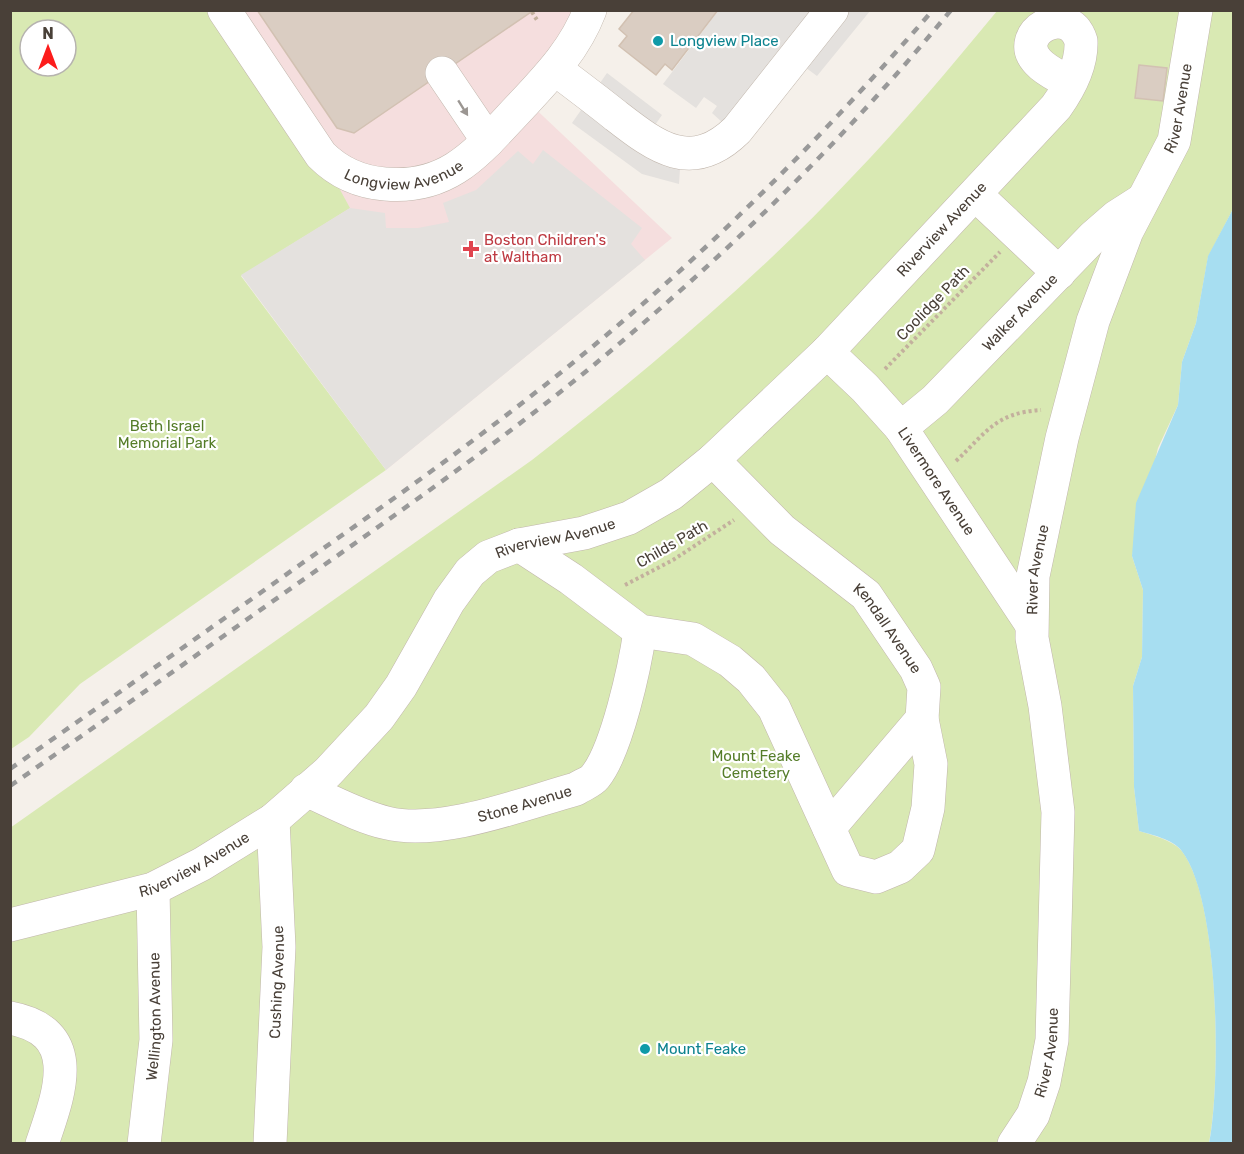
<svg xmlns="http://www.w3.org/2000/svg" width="1244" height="1154" font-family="Rubik,sans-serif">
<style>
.medical{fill:#f5dede}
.green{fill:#d9e9b3;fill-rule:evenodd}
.parking{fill:#e4e1de}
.water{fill:#a7def1}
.building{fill:#dacdc2;stroke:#d2c1b2;stroke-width:1.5}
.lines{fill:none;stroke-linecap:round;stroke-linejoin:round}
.minor-casing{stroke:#c1b6ac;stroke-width:34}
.path{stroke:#c3b09d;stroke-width:4;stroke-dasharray:3 3;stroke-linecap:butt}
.minor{stroke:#fff;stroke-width:33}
.rail{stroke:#999;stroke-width:4.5;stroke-dasharray:8 8;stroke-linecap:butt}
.oneway{fill:#9b9692}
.culture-dot{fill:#0f9aa8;stroke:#fff;stroke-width:2}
.health-dot{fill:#e0444e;stroke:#fff;stroke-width:2}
.labels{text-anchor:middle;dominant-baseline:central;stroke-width:4.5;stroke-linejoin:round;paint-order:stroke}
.culture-label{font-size:15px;fill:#0d838f;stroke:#fff;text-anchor:start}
.street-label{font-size:15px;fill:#494038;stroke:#fff}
.health-label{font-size:15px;fill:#be3a42;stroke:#fff;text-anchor:start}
.park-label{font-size:15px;fill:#557d29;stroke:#fff}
</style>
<rect width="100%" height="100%" fill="#f5f0ea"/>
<path class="medical" d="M224 11H590L526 100 672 238 386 470Z"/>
<g class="green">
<path d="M11 11H224L321 155 350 208 241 276 386 470 80 684 29 737 11 749ZM30 30H66V66H30Z"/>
<path d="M997 11H1233V209L1208 257 1196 323 1182 362 1178 405 1158 448 1132 556 1143 590 1142 657 1133 686 1134 787 1139 831C1152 835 1172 840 1181 850 1220 897 1221 1084 1209 1143H11L10 828 532 460C643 374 755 280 851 178 903 124 950 68 997 11Z"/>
</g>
<g class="parking">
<path d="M718 11H870L817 76 794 59 734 133 712 113 717 106 704 97 696 108 663 84Z"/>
<path d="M607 73 662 115 646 138 681 153 679 184 642 174 572 123Z"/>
<path d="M543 150 642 228 631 244 645 260 386 470 241 275 350 208 385 213 386 228H418L449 222 443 203 476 190 518 151 533 164Z"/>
</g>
<path class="water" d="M1233 209 1234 1143 1209 1144C1221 1084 1220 898 1181 850 1172 839 1152 835 1139 831L1134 787 1133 686 1142 657 1143 590 1132 556 1136 503 1178 405 1182 362 1196 323 1208 256Z"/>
<g class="building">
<path d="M257 10H534L354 133 337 128Z"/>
<path d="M634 10H718L672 70 665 64 656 75 619 46 627 36 619 29Z"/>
<path d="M1139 65 1167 68 1163 101 1135 98Z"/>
</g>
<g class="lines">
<g class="minor-casing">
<g id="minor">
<path id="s1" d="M224 10 321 155C339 173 359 182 385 184 451 190 480 149 521 106 549 76 575 49 590 10"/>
<path d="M555 69C575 84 595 99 615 115 655 146 691 175 737 130L832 10"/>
<path d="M442 73 488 141"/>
<path d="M976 195 1059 273"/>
<path id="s2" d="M827 352 865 388 901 428 1030 622"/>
<path id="s3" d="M901 428 935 400 1093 237 1116 217 1141 201"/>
<path id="s4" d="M713 460 782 530 866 595 916 669 924 687 922 719 829 828"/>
<path d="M519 545 571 579 640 631 693 639 730 661 751 679 774 708 848 870 876 877 900 867 918 850 928 808 931 764 922 719"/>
<path id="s5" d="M306 790C331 801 360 817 387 823 441 836 522 804 576 789 582 785 591 782 595 777 617 750 635 666 640 631"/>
<path id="s6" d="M10 925 153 889 202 864 273 820 328 772 379 717 401 686 449 601 470 572 488 557 519 545 584 533 629 518 671 494 713 460 827 352 1056 107C1069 89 1082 64 1081 41 1068 0 1011 34 1038 62 1046 71 1060 77 1070 83"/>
<path d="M10 1018C85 1032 58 1096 42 1144"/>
<path id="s7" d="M144 1144 156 1040 153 889"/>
<path id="s8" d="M270 1144 279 947 273 820"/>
<path id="s9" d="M1014 1144 1033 1115 1044 1082 1052 1040 1058 812 1045 706 1032 638 1033 576 1062 438 1093 321 1127 231 1174 141 1196 10"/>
</g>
</g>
<g class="path">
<path d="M532 12 537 20"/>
<path d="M885 369 1000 252"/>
<path d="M956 461C987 432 995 413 1041 410"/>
<path d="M625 585 673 560 734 520"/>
</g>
<use href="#minor" class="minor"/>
<g class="rail">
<path d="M10 769C107 701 204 633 301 564 411 487 520 409 623 321 734 226 837 121 933 10"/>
<path d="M10 786C109 717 208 647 307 577 401 511 495 445 584 373 717 264 842 143 951 10"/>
</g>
</g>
<defs><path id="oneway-solid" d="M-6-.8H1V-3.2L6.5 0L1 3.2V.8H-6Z" transform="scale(1.5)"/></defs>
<use class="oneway" href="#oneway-solid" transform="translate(463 108) rotate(58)"/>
<g class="culture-dot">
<circle cx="658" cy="41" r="6"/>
<circle cx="645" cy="1049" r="6"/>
</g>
<path class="health-dot" d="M468 240h6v6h6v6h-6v6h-6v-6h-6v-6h6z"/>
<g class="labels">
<g class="culture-label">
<text x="670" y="41">Longview Place</text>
<text x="657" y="1049">Mount Feake</text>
</g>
<g class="street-label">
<text stroke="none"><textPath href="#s9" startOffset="1071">River Avenue</textPath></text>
<text stroke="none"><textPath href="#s1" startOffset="266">Longview Avenue</textPath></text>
<text stroke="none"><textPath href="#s6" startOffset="1203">Riverview Avenue</textPath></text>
<text transform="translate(933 303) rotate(-46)">Coolidge Path</text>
<text stroke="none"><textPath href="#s3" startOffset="166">Walker Avenue</textPath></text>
<text stroke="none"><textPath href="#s2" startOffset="170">Livermore Avenue</textPath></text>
<text stroke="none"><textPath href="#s6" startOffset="699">Riverview Avenue</textPath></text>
<text transform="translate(672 544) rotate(-30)">Childs Path</text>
<text stroke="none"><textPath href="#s9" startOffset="585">River Avenue</textPath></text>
<text stroke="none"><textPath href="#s4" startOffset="244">Kendall Avenue</textPath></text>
<text stroke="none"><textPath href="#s5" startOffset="228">Stone Avenue</textPath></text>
<text stroke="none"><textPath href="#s6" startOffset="195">Riverview Avenue</textPath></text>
<text stroke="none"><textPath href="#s8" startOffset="162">Cushing Avenue</textPath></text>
<text stroke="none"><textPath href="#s7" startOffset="128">Wellington Avenue</textPath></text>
<text stroke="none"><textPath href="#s9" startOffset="99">River Avenue</textPath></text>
</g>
<g class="health-label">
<text x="484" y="240">Boston Children's<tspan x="484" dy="17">at Waltham</tspan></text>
</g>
<g class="park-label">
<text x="167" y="426">Beth Israel<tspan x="167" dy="17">Memorial Park</tspan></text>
<text x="756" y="756">Mount Feake<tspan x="756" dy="17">Cemetery</tspan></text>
</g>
</g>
<rect width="1244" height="1154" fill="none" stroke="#494038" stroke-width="24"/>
<g transform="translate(48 48)"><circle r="28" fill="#ffffff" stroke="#b6b3af" stroke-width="1.5"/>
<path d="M0-4.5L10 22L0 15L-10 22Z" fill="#fc1c1b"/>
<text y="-9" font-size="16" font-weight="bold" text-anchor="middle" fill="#494038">N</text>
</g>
</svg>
